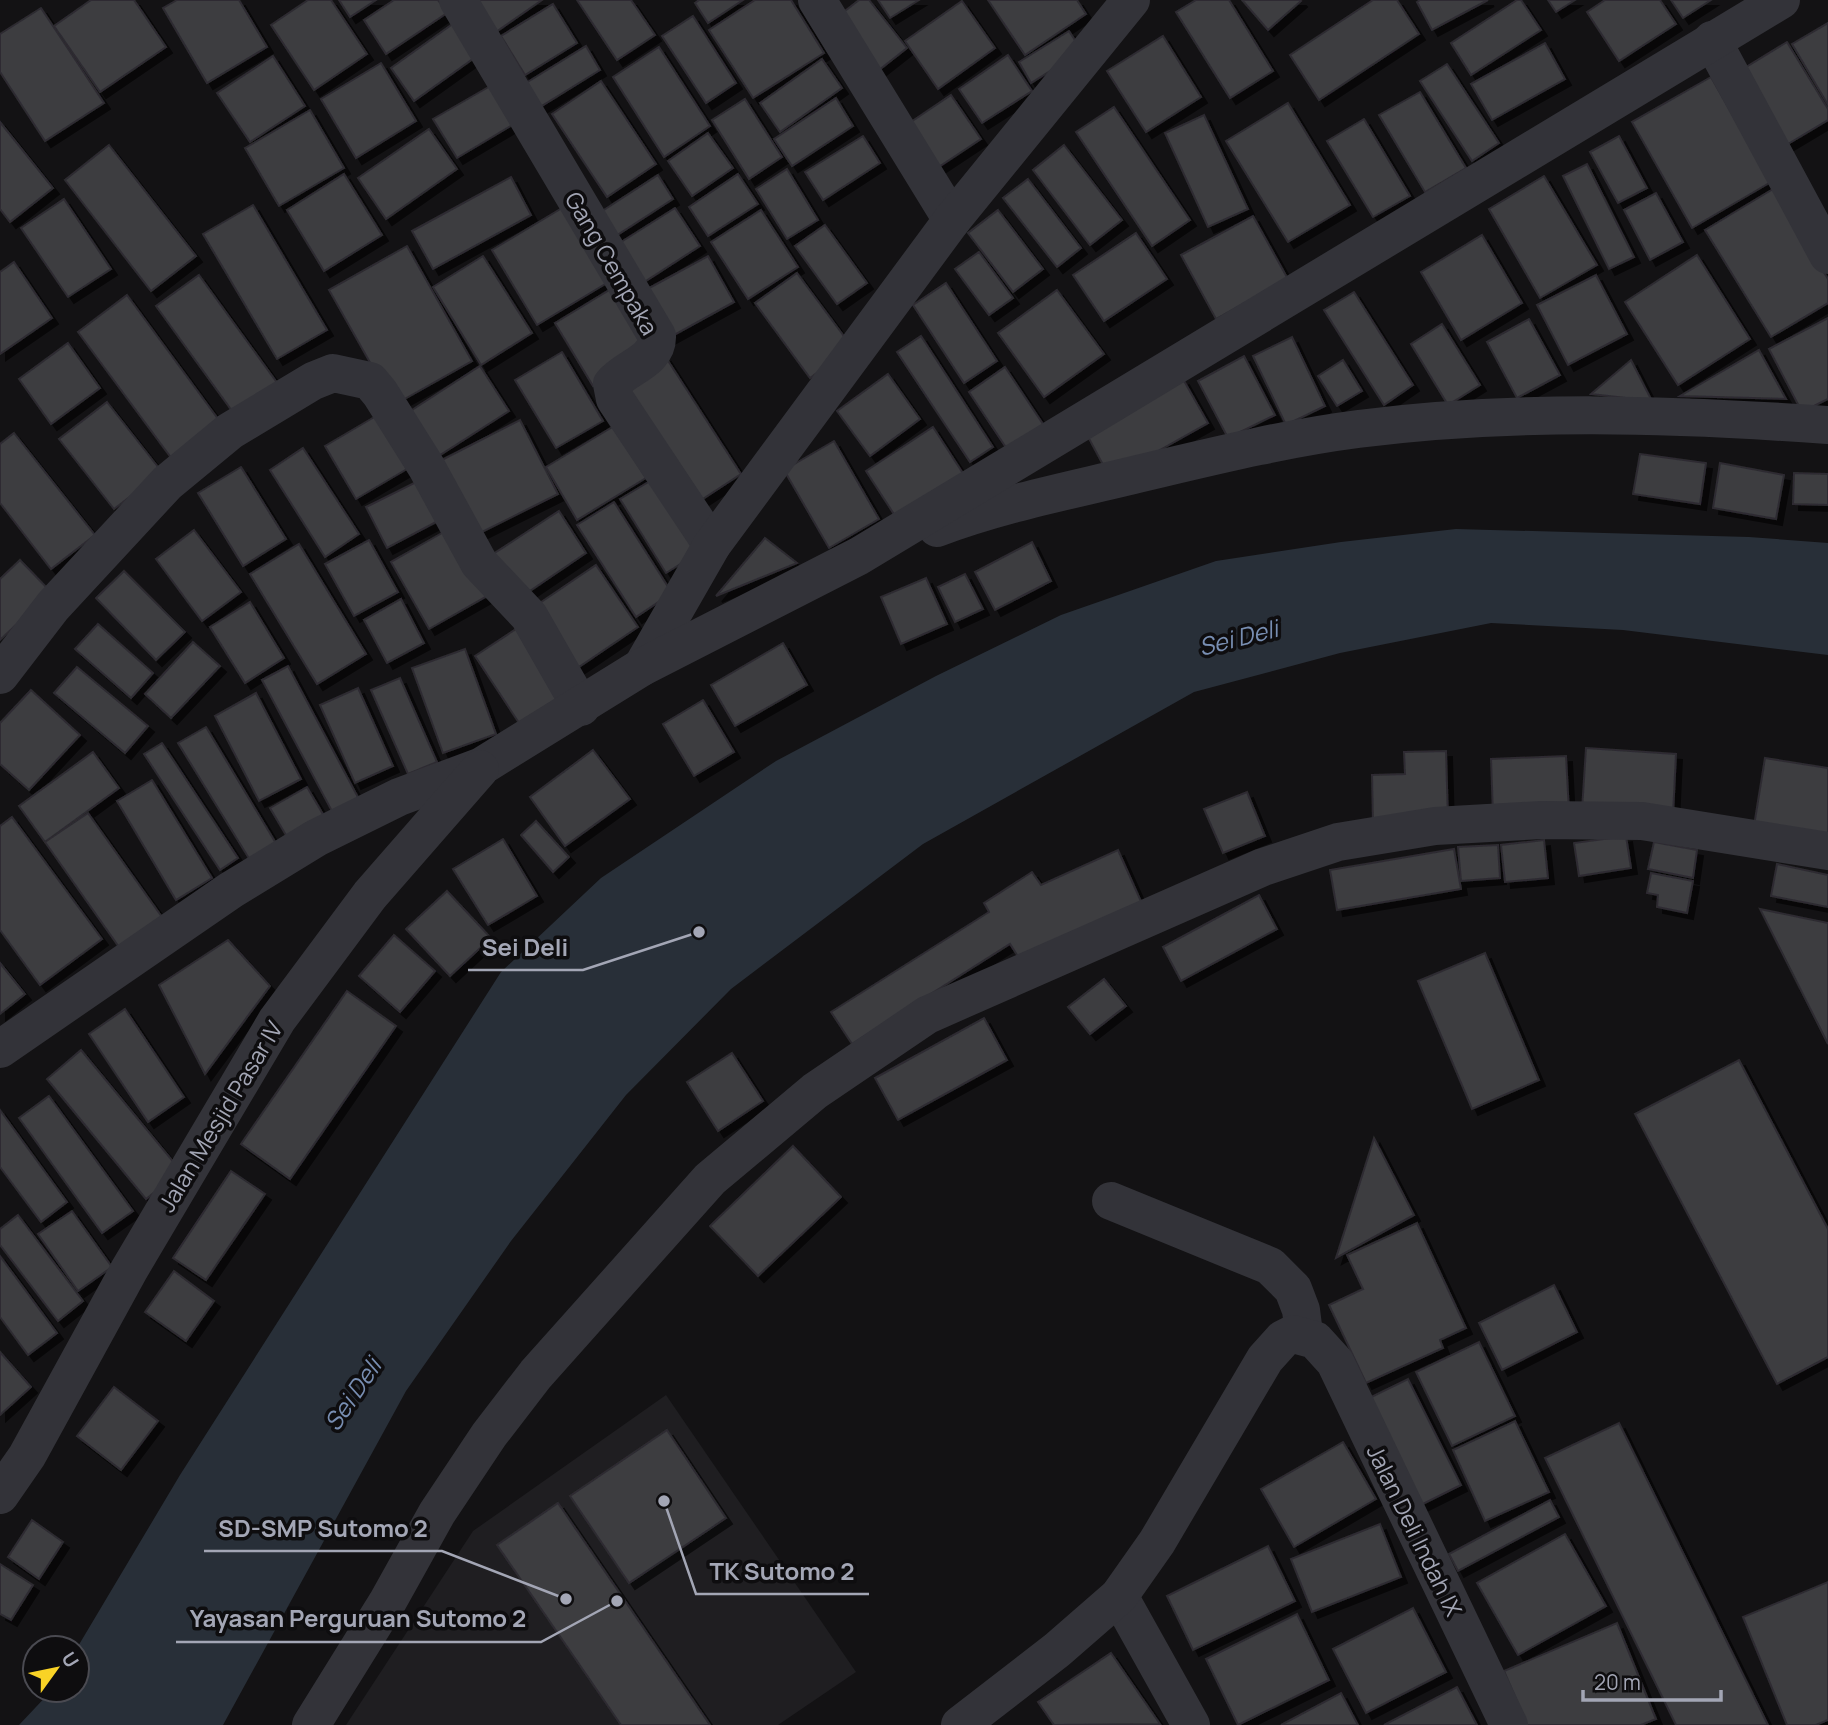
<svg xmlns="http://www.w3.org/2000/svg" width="1828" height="1725" font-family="Manrope,sans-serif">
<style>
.built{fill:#1f1e21}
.water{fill:#282f38}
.building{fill:#3c3c41;stroke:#2d2c30;stroke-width:2;filter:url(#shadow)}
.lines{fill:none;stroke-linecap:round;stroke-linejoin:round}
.minor{stroke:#333339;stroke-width:38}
.labels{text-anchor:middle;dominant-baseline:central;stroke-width:7;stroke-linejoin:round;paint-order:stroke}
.street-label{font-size:23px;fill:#a3a6b5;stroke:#0e0d0f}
.water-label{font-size:24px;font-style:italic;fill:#788eb2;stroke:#0e0d0f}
.leader{fill:none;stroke:#a3a6b5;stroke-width:2.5}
.callout-dot{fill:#a3a6b5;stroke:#0e0d0f;stroke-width:2.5}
.callout-label{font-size:24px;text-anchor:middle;font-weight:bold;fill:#a3a6b5;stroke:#0e0d0f;stroke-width:7;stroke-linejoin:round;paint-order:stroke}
</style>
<defs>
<filter id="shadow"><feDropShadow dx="6" dy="6" stdDeviation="0" flood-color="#0009"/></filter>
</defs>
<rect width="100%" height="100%" fill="#131214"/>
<path class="built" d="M666 1395 856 1672 778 1725H346L473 1531Z"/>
<path class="water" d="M1456 529 1749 537 1828 543V655L1623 630 1491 623 1340 653 1194 692 923 844 731 989 626 1095 511 1241 406 1391 223 1725H19L52 1690H77V1648L180 1475 501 972 601 878 776 761 936 676 1061 615 1216 561 1341 542Z"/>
<g class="building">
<path d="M91 0H134L166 47 100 92 54 26Z"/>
<path d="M177 0H239L267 47 207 83 163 8Z"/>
<path d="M308 0H331L367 54 314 90 271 25Z"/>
<path d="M339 0H376L350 17Z"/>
<path d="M394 0H438L447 13 386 54 364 20Z"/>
<path d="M475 0H542L496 32Z"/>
<path d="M577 0H631L655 35 617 60Z"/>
<path d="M699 0H743L708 23 695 3Z"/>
<path d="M755 0H791L824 53 753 98 709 30Z"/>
<path d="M859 0H869L907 48 879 70 836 18Z"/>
<path d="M878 0H919L890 18Z"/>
<path d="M988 0H1077L1086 14 1025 55Z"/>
<path d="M1196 0H1229L1273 71 1230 98 1176 12Z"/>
<path d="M1242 0H1300L1301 1 1268 30Z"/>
<path d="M1373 0H1397L1419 34 1319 100 1290 55Z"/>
<path d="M1420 0H1488L1432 30 1417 2Z"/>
<path d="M1517 0H1521L1541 30 1471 75 1451 43Z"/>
<path d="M1548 0H1575L1556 12Z"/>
<path d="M1605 0H1660L1676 24 1619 61 1587 12Z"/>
<path d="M1671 0H1711L1683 18Z"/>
<path d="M962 1 995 48 938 89 905 41Z"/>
<path d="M553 4 577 43 525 75 501 36Z"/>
<path d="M41 8 104 103 45 141 0 72V34Z"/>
<path d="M693 16 736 83 706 103 662 36Z"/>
<path d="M454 23 477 56 414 101 391 68Z"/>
<path d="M1828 23V105L1792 44Z"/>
<path d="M1069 31 1082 51 1031 83 1019 62Z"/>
<path d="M1163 36 1201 97 1146 132 1107 71Z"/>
<path d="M1787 42 1828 109V120L1778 150 1733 75Z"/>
<path d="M1545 43 1565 79 1492 120 1471 84Z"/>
<path d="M586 46 600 70 540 107 526 83Z"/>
<path d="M659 47 710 126 664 157 613 77Z"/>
<path d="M1008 55 1032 91 982 123 959 89Z"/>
<path d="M273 56 305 106 250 142 217 93Z"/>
<path d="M822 59 842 88 780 132 760 103Z"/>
<path d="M381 63 416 121 356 158 321 99Z"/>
<path d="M1447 64 1499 143 1472 161 1420 81Z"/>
<path d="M1711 77 1771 182 1692 228 1632 122Z"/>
<path d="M601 81 656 164 607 197 552 114Z"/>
<path d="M492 85 514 124 457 158 433 119Z"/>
<path d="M1420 92 1466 168 1425 192 1379 115Z"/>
<path d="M951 95 981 139 931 172 902 128Z"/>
<path d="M836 98 853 126 792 166 774 139Z"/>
<path d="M745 99 782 157 749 179 712 120Z"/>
<path d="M1288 103 1350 205 1288 242 1226 141Z"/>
<path d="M1114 107 1190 220 1152 246 1076 132Z"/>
<path d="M310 110 344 168 279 206 245 148Z"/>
<path d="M1204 115 1248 209 1208 227 1165 133Z"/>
<path d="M1364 119 1410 196 1373 217 1327 141Z"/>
<path d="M0 122 53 188 10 222 0 209Z"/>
<path d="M429 129 457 169 386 219 358 178Z"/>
<path d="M708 133 733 168 692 196 668 161Z"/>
<path d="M863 136 880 163 823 200 805 172Z"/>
<path d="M1619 136 1647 188 1618 203 1590 152Z"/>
<path d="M109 145 196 256 151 291 65 180Z"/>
<path d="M1064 145 1122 220 1090 245 1033 170Z"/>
<path d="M1587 164 1634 257 1609 269 1563 176Z"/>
<path d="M787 169 818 220 787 239 756 189Z"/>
<path d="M344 174 382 235 324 271 287 210Z"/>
<path d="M738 174 758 204 708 236 689 207Z"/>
<path d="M658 175 673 199 608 241 593 217Z"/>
<path d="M1544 176 1597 265 1540 298 1489 209Z"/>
<path d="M511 177 531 215 433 269 412 231Z"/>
<path d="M1028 179 1081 248 1057 267 1003 198Z"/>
<path d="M1773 189 1828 279V303L1771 337 1705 230Z"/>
<path d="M1656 193 1683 242 1650 260 1624 210Z"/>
<path d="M64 199 111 269 68 297 21 228Z"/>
<path d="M253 205 327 330 277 359 203 234Z"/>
<path d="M567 205 612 280 537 325 492 250Z"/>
<path d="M675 208 700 246 635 288 610 249Z"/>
<path d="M761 210 798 267 748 299 711 242Z"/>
<path d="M998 210 1043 269 1013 292 968 233Z"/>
<path d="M1253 216 1288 279 1216 319 1181 255Z"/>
<path d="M825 225 867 283 837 304 795 246Z"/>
<path d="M1136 233 1167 279 1104 321 1073 275Z"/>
<path d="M1482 235 1522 303 1461 340 1421 272Z"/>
<path d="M407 246 472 361 394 405 329 290Z"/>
<path d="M979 252 1013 298 989 315 955 269Z"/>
<path d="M1697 255 1750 339 1678 385 1625 302Z"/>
<path d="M483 256 532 333 481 365 433 287Z"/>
<path d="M708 256 734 302 667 339 640 293Z"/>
<path d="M14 262 52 318 0 354V272Z"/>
<path d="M797 273 852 347 810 378 755 303Z"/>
<path d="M199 275 278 384 235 415 156 306Z"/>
<path d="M1596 275 1627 334 1568 365 1537 305Z"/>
<path d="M946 283 997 361 964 383 913 305Z"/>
<path d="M616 286 653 349 593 386 555 323Z"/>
<path d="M1057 290 1104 354 1044 397 998 333Z"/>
<path d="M1354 292 1413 385 1384 405 1324 310Z"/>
<path d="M127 295 224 427 175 463 78 332Z"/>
<path d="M1828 318V399L1802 412 1769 349Z"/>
<path d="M1529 319 1560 375 1517 398 1487 342Z"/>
<path d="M1442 324 1480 385 1448 405 1411 344Z"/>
<path d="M921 336 993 447 970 462 897 352Z"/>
<path d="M1292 337 1325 406 1286 425 1253 356Z"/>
<path d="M68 343 100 388 51 424 19 379Z"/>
<path d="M1759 350 1786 399 1680 396Z"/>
<path d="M562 352 603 421 556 448 515 380Z"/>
<path d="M665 356 741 474 689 508 613 390Z"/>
<path d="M1244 356 1275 415 1228 438 1198 381Z"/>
<path d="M1343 360 1362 391 1337 406 1318 376Z"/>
<path d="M1631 360 1652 401 1591 394Z"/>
<path d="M480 366 509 411 426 464 398 419Z"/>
<path d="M1005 367 1047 430 1011 455 969 392Z"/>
<path d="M888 374 920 419 870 456 837 411Z"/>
<path d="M1183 379 1208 423 1110 478 1086 433Z"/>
<path d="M107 402 162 472 114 509 59 439Z"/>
<path d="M376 416 407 469 356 499 325 446Z"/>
<path d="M520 420 558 494 468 539 430 466Z"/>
<path d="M614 426 646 478 577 520 546 467Z"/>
<path d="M933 427 966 478 899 522 866 471Z"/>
<path d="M14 433 95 535 51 569 0 503V444Z"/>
<path d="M834 441 879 519 829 548 784 470Z"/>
<path d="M303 448 359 534 325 557 270 470Z"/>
<path d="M1640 454 1706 463 1700 504 1633 494Z"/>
<path d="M1720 463 1784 475 1776 519 1713 508Z"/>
<path d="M241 467 286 539 243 566 198 493Z"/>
<path d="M1794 473 1828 474V505L1793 504Z"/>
<path d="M655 478 700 552 666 573 620 499Z"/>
<path d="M420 480 440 520 387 548 366 507Z"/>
<path d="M614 502 672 593 636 617 577 525Z"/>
<path d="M559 511 586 553 518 599 490 556Z"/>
<path d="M449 529 487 596 429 629 391 562Z"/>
<path d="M194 530 241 592 202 621 156 559Z"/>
<path d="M765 538 797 563 716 596Z"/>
<path d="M369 540 398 592 354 616 325 564Z"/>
<path d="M1032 542 1051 581 995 610 975 572Z"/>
<path d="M299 544 366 654 317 684 250 574Z"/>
<path d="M20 560 51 592 0 640V579Z"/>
<path d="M596 565 638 627 570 673 528 611Z"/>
<path d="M124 571 185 632 156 660 96 598Z"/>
<path d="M965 574 983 609 955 622 938 587Z"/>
<path d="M926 578 947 624 901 644 881 597Z"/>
<path d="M401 599 424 643 387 663 364 620Z"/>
<path d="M250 602 284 658 245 683 210 627Z"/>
<path d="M98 624 153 673 131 698 75 649Z"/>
<path d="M519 627 563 695 519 723 475 656Z"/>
<path d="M193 642 220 666 171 718 145 694Z"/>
<path d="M783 643 807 685 735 726 711 685Z"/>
<path d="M465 649 496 734 443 753 412 668Z"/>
<path d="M288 666 360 801 334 815 262 680Z"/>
<path d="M77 667 148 726 125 753 54 693Z"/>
<path d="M400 678 437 762 408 774 371 690Z"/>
<path d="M358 688 393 766 355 783 320 705Z"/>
<path d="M31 690 80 735 29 790 0 764V723Z"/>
<path d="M256 693 301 779 259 801 215 716Z"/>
<path d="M703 700 734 752 694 776 663 724Z"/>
<path d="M206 727 280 850 253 865 178 743Z"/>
<path d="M162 743 238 858 220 870 144 754Z"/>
<path d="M1586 748 1676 754 1673 815 1582 810Z"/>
<path d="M593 750 630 799 565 846 530 797Z"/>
<path d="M1446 751 1448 820 1373 823 1372 775 1405 774 1404 752Z"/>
<path d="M93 752 119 788 45 842 19 806Z"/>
<path d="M1566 756 1569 812 1493 815 1491 759Z"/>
<path d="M1765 758 1828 768V845L1753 832Z"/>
<path d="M152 780 212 878 176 900 117 801Z"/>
<path d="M307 787 327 821 290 842 270 808Z"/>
<path d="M1247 792 1265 836 1223 853 1204 809Z"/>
<path d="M88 813 162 917 119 947 45 842Z"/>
<path d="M12 817 102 939 40 985 0 930V826Z"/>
<path d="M536 821 569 857 553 872 521 835Z"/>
<path d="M1626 836 1631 868 1579 876 1574 843Z"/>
<path d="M503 839 537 896 488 925 453 869Z"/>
<path d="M1544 840 1548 878 1505 882 1501 845Z"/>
<path d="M1654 842 1697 850 1693 878 1648 869Z"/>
<path d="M1498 845 1500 878 1461 881 1458 847Z"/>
<path d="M1454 849 1461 889 1337 910 1330 870Z"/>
<path d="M1118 850 1144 908 1026 969 1010 944 852 1044 831 1012 989 912 984 903 1032 872 1041 885Z"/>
<path d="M1777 864 1828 875V907L1771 896Z"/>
<path d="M1651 873 1693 881 1687 913 1657 907 1658 895 1647 893Z"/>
<path d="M447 891 491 938 450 976 406 929Z"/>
<path d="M1259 895 1277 929 1181 981 1163 947Z"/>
<path d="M1760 909 1828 923V1044Z"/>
<path d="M394 935 435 971 400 1012 359 976Z"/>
<path d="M228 940 270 986 205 1074 159 985Z"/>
<path d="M1485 953 1539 1080 1472 1109 1418 981Z"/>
<path d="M0 963 25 994 0 1014Z"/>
<path d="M1104 979 1126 1006 1090 1034 1068 1007Z"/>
<path d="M347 991 396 1026 290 1179 241 1144Z"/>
<path d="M125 1009 184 1097 148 1122 89 1034Z"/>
<path d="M984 1018 1007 1060 898 1120 875 1078Z"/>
<path d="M81 1050 181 1171 146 1199 47 1079Z"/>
<path d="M732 1053 763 1101 718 1131 687 1082Z"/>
<path d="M1739 1060 1828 1229V1357L1777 1384 1635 1114Z"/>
<path d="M49 1096 133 1211 102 1233 19 1118Z"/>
<path d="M0 1110 67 1202 41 1222 0 1167Z"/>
<path d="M1374 1138 1414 1215 1336 1258Z"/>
<path d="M793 1146 841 1197 758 1276 710 1226Z"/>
<path d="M231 1171 265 1194 206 1280 173 1258Z"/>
<path d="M72 1211 112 1267 78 1291 38 1234Z"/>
<path d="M18 1215 83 1301 58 1321 0 1245V1229Z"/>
<path d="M1417 1223 1466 1328 1440 1340 1443 1348 1366 1383 1329 1305 1363 1289 1347 1255Z"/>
<path d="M0 1256 57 1333 28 1355 0 1317Z"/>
<path d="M174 1271 214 1301 186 1341 145 1312Z"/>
<path d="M1554 1285 1577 1332 1502 1370 1479 1323Z"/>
<path d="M1479 1342 1515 1416 1452 1446 1416 1372Z"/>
<path d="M0 1352 31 1387 0 1415Z"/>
<path d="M1408 1379 1461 1485 1413 1509 1359 1403Z"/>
<path d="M114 1387 158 1421 121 1470 77 1436Z"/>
<path d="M1515 1421 1549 1492 1485 1521 1453 1450Z"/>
<path d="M1619 1423 1768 1725H1676L1545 1458Z"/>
<path d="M667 1430 726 1518 629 1583 570 1496Z"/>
<path d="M1343 1442 1376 1499 1294 1547 1261 1489Z"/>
<path d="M1550 1500 1559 1517 1458 1571 1449 1554Z"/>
<path d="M558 1503 710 1725H621L497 1545Z"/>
<path d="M32 1520 63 1542 39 1579 8 1557Z"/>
<path d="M1380 1524 1401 1577 1312 1612 1291 1559Z"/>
<path d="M1565 1534 1606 1606 1518 1655 1477 1583Z"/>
<path d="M1268 1546 1295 1601 1193 1650 1167 1596Z"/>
<path d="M0 1564 33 1585 11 1620 0 1614Z"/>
<path d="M1828 1582V1720L1816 1725H1787L1743 1617Z"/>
<path d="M1413 1608 1446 1672 1366 1713 1333 1649Z"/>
<path d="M1297 1614 1329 1680 1238 1725 1206 1659Z"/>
<path d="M1617 1623 1656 1719 1641 1725H1527L1504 1671Z"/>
<path d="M1111 1653 1160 1724 1054 1725 1038 1702Z"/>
<path d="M1457 1687 1477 1725H1384Z"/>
<path d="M1341 1693 1358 1725H1281Z"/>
</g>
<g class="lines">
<g class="minor">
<path d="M458 0 657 336C658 361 626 367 612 384L615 399 712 545"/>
<path d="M817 0 952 220"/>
<path d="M1712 40 1828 255"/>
<path d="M937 528C998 505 1062 492 1125 477 1202 459 1280 439 1358 429 1515 409 1671 414 1828 425"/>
<path d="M642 667 712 545 952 220 1131 0"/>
<path d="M0 675 53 606 167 483 230 431 313 381 333 373 370 381 380 393 427 468 479 563 529 616 581 707"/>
<path d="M0 1049 231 890 316 838 399 797 482 766 642 667 859 556 1781 0"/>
<path d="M1111 1201 1270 1266 1293 1289 1301 1310 1304 1334"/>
<path d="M0 1495 27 1456 129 1270 277 1020 370 895 480 769"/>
<path d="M1119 1596 1191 1725"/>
<path d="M311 1725 388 1601 437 1513 489 1435 536 1374 710 1179 815 1091 927 1015 1263 867 1338 842 1435 826 1542 820 1642 821 1828 851"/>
<path d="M960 1725 1057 1650 1119 1596 1157 1542 1265 1359 1283 1339 1293 1334 1315 1340 1335 1362 1509 1725"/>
</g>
</g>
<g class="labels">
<g class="street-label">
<text transform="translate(612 263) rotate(60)">Gang Cempaka</text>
<text transform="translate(220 1116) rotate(-59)">Jalan Mesjid Pasar IV</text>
<text transform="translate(1415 1530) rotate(64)">Jalan Deli Indah IX</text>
</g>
<g class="water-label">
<text transform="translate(1238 637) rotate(-14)">Sei Deli</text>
<text transform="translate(352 1394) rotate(-56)">Sei Deli</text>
</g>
</g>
<path class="leader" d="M699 932L583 970H468M566 1599L442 1551H204M664 1501L696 1594H869M617 1601L541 1642H176"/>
<g class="callout-dot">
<circle cx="699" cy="932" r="7"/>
<circle cx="566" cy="1599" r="7"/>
<circle cx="664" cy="1501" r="7"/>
<circle cx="617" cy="1601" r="7"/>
</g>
<g class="callout-label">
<text x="525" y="956">Sei Deli</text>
<text x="323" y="1537">SD-SMP Sutomo 2</text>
<text x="782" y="1580">TK Sutomo 2</text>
<text x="358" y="1627">Yayasan Perguruan Sutomo 2</text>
</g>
<g transform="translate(56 1669) rotate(57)"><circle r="33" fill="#0e0d0f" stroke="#4a4a51" stroke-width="2"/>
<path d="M0-5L12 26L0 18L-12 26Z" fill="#f9d326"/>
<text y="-10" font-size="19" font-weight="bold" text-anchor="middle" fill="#a3a6b5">U</text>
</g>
<path d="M1583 1690v10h138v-10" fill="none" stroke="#a3a6b5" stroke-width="3.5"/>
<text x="1594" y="1690" font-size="21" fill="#a3a6b5" stroke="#0e0d0f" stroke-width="5" paint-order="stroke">20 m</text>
</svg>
